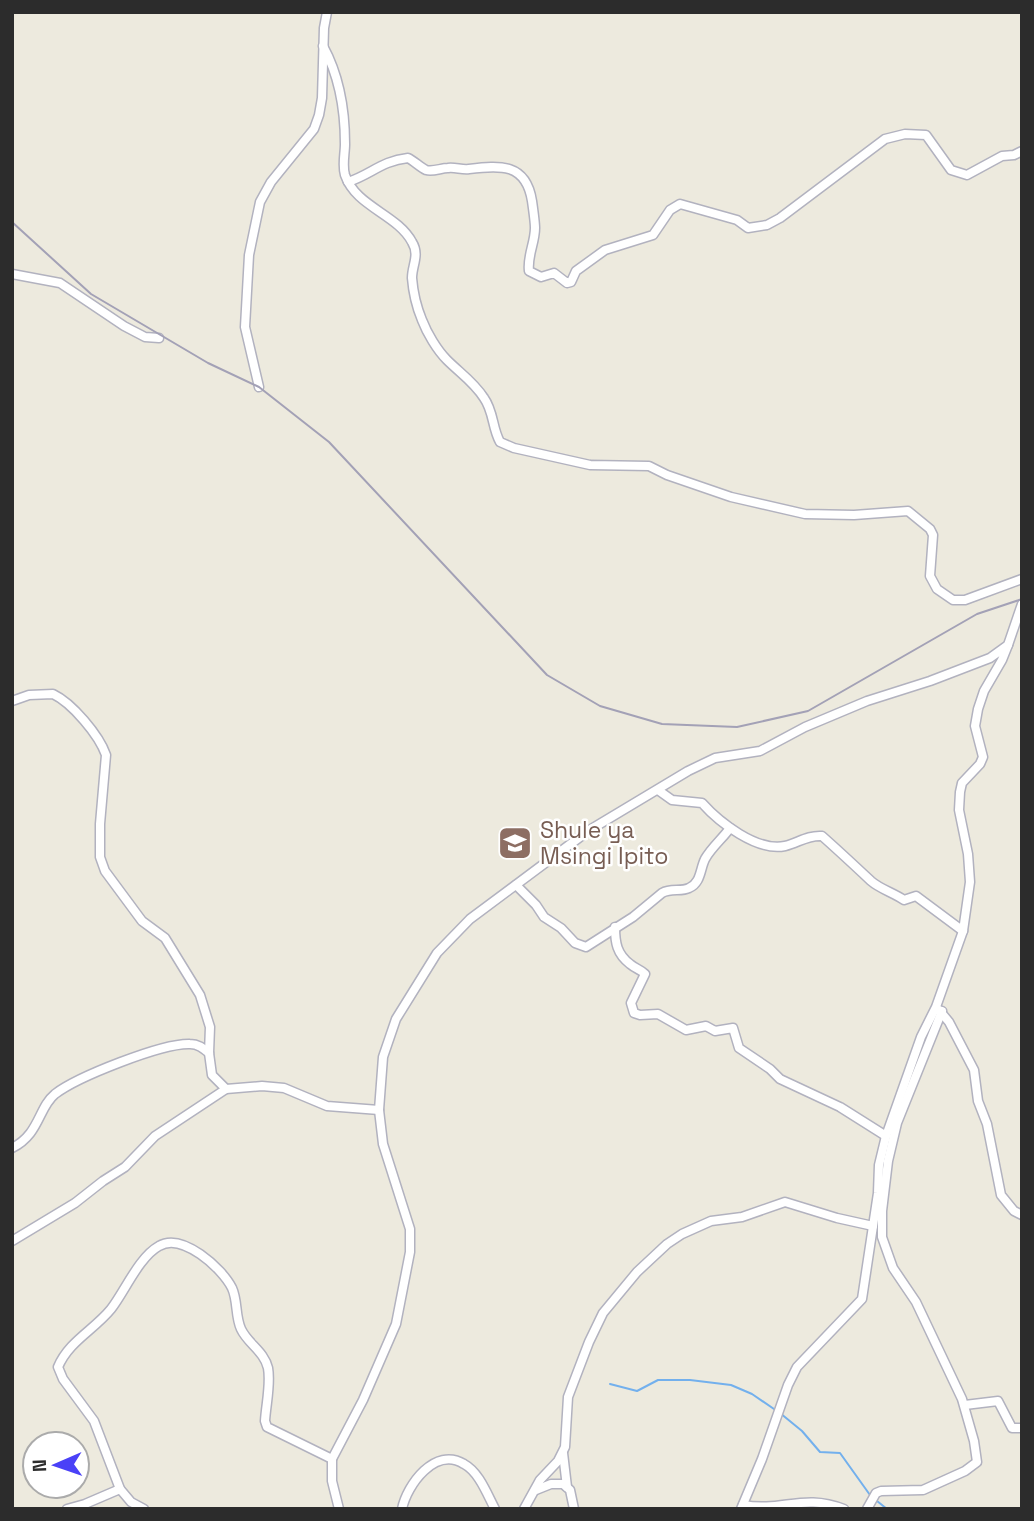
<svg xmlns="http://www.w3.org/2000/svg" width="1034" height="1521" font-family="'Space Grotesk',sans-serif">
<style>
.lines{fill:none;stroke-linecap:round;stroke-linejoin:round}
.stream{stroke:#73b0ed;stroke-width:2}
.minor-casing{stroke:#b2b2bf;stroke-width:11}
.minor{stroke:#fff;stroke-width:8}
.rail{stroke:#a3a1b6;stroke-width:2}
.labels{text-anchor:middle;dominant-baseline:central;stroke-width:5;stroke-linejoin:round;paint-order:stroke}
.education-label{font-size:23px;fill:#785e54;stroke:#fff;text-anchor:start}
</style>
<rect width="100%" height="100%" fill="#edeade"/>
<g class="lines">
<g class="stream">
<path d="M610 1384 637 1391 658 1380H690L731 1385 752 1394 774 1409"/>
<path d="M780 1413 802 1431 820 1452 840 1453 870 1495"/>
<path d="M877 1501 887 1509"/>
</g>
<g class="minor-casing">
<g id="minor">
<path d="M323 46C340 77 345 109 345 144 345 154 342 165 345 175 356 207 397 214 412 242 420 255 412 265 412 278 413 291 417 308 422 320 427 333 437 350 447 360 460 373 474 382 484 398 494 412 492 428 500 442L514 448 590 465 649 466 667 475 731 497 805 514 854 515 908 511 930 529 933 535 930 576 937 589 953 600H965L1022 579"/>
<path d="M348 182C372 174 381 161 408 158 414 161 420 167 426 170 433 172 441 168 448 168 455 167 462 170 469 169 500 165 526 163 532 201 533 208 535 222 535 228 535 243 527 256 529 271L541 277 554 273 567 283 571 282 576 271 605 250 653 235 670 210 680 204 737 220 748 228 767 225 780 218 885 139 905 134 926 135 951 170 967 175 1002 156 1014 155 1022 151"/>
<path d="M12 274 60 283 124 326 145 337 159 338"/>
<path d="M259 387 245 327 249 255 260 202 271 182 314 129 319 115 322 98 324 28 327 12"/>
<path d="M12 701 29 695 53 694C72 703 99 735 106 755L100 824V857L105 871 142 921 165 938 200 995 210 1027 209 1053 212 1075 226 1089"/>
<path d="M658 790 672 800 702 803C719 822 757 852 785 846 798 843 807 835 822 836 839 851 855 866 871 881 880 889 894 893 904 900L916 896 963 931"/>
<path d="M516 885 536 905 544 917 561 928 575 943 586 947 633 917 662 893C671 888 681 892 689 888 701 883 700 869 705 859 711 848 723 838 730 828"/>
<path d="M615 927C615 943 617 954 630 964 636 969 640 969 645 974L631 1003 634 1013 640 1015 658 1014 686 1030 706 1026 715 1031 733 1028 739 1048 770 1069 780 1079 840 1107 886 1136"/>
<path d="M939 1010 949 1022 974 1070 978 1101 987 1124 1001 1195 1014 1211 1022 1215"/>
<path d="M12 1148C40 1134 38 1108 55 1094 77 1077 162 1043 190 1044 198 1044 203 1048 209 1053"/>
<path d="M12 1241 75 1203 103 1181 125 1167 155 1136 226 1089 262 1086 284 1088 327 1106 379 1110"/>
<path d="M965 1405 998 1401 1012 1428H1022"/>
<path d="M563 1453 567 1487"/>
<path d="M536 1490 551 1484H563L570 1490 574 1509"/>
<path d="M743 1505C783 1512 803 1493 844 1509"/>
<path d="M67 1509 85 1504 120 1489"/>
<path d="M144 1509 131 1502 120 1489 94 1421 63 1379 58 1367C69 1341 94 1330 111 1309 125 1291 139 1257 159 1246 182 1232 222 1268 232 1288 238 1301 235 1316 241 1329 248 1344 264 1351 268 1368 271 1384 266 1404 265 1421L267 1427 332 1459"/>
<path d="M339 1509 332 1481V1459L363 1400 396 1324 410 1252V1229L383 1144 379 1110 383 1057 396 1019 437 953 470 919 588 831 688 771 715 758 760 751 805 727 867 701 930 681 990 658 1008 645 1022 604"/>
<path d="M402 1509C407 1485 435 1446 464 1464 479 1472 487 1494 495 1509"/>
<path d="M524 1509 540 1480 558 1461 565 1447 568 1397 589 1342 603 1313 637 1272 667 1244 682 1234 711 1221 742 1217 785 1202 837 1218 873 1226"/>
<path d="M741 1509 762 1459 788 1385 797 1367 862 1299 878 1193 879 1165 886 1136 921 1037 936 1007 963 931 970 882 968 854 959 810 960 792 962 783 980 764 983 757 975 726 978 709 984 691 1002 660 1008 645"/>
<path d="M867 1509 876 1493 881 1491 923 1490 965 1471 977 1462 974 1441 962 1399 916 1302 893 1268 882 1237V1211L888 1161 897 1123 942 1011"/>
</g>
</g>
<use href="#minor" class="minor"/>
<path class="rail" d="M12 222 91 294 208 363 259 387 329 442 547 675 600 706 662 724 737 727 808 711 977 614 1022 599"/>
</g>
<defs>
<g id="school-square" transform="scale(1.75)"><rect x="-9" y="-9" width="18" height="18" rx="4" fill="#8d6e63" stroke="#fff"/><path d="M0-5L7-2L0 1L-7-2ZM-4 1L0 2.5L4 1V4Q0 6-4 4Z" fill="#fff"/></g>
</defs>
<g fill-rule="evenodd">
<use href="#school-square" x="515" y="843"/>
</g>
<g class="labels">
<g class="education-label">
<text x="540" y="830">Shule ya<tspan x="540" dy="26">Msingi Ipito</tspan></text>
</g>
</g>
<rect width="1034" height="1521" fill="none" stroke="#2c2c2c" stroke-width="28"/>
<g transform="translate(56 1465) rotate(268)"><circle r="33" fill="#ffffff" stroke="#ababab" stroke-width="2"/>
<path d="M0-5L12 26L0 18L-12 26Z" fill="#4a41f7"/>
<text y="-10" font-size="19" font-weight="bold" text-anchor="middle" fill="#2c2c2c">N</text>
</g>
</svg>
